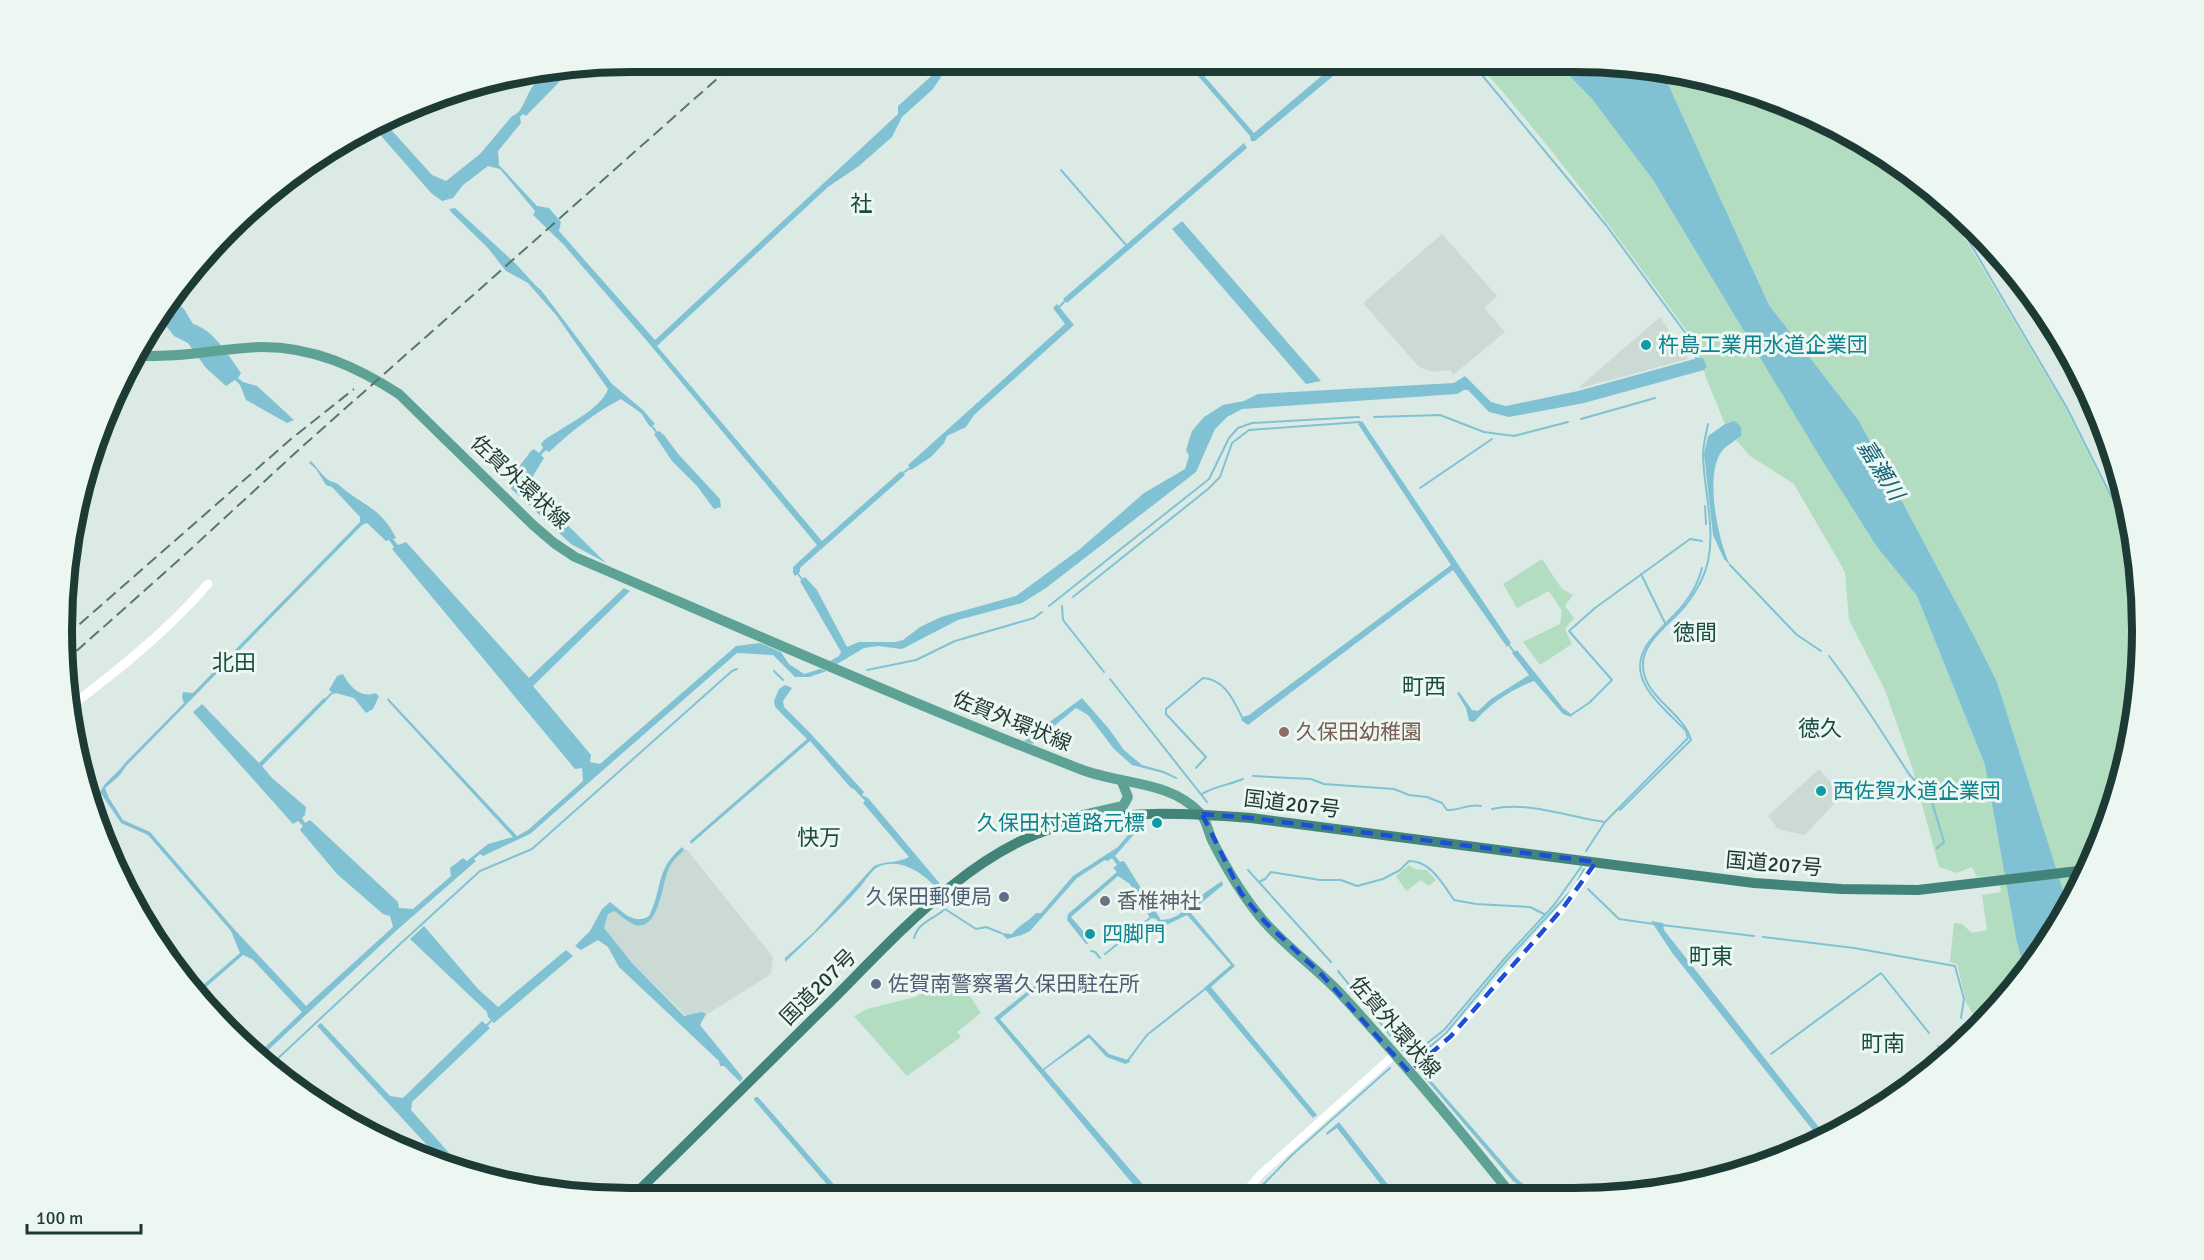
<svg xmlns="http://www.w3.org/2000/svg" width="2204" height="1260" font-family="Signika,'Noto Sans JP',sans-serif">
<style>
.built{fill:#cbdad4}
.green{fill:#b3ddc1}
.water{fill:#80c2d4;fill-rule:evenodd}
.lines{fill:none;stroke-linecap:round;stroke-linejoin:round}
.stream{stroke:#80c2d4;stroke-width:2}
.tertiary{stroke:#fff;stroke-width:8}
.secondary{stroke:#fff;stroke-width:9}
.primary{stroke:#5ea295;stroke-width:10}
.trunk{stroke:#43847a;stroke-width:10}
.rail{stroke:#57766f;stroke-width:2;stroke-dasharray:12 6;stroke-linecap:butt}
.marked{fill:none;stroke:#1d4ed8;stroke-width:4.5;stroke-dasharray:12 8;stroke-linejoin:round}
.culture-dot{fill:#0f9aa8;stroke:#edf7f2;stroke-width:2}
.education-dot{fill:#8d6e63;stroke:#edf7f2;stroke-width:2}
.service-dot{fill:#5c6f8a;stroke:#edf7f2;stroke-width:2}
.worship-dot{fill:#6b7280;stroke:#edf7f2;stroke-width:2}
.labels{text-anchor:middle;dominant-baseline:central;stroke-width:6;stroke-linejoin:round;paint-order:stroke}
.culture-label{font-size:21px;fill:#0d838f;stroke:#edf7f2;text-anchor:start}
.street-label{font-size:21px;fill:#1e3a34;stroke:#edf7f2}
.education-label{font-size:21px;fill:#785e54;stroke:#edf7f2;text-anchor:start}
.service-label{font-size:21px;fill:#4e5e75;stroke:#edf7f2;text-anchor:end}
.worship-label{font-size:21px;fill:#5b616d;stroke:#edf7f2;text-anchor:start}
.neighbourhood-label{font-size:22px;fill:#194c43;stroke:#edf7f2}
.water-label{font-size:22px;font-style:italic;fill:#156278;stroke:#edf7f2}
.rim{fill:none;stroke:#1e3a34;stroke-width:8}
</style>
<rect width="100%" height="100%" fill="#dceae5"/>
<g class="built">
<path d="M1442 234 1497 296 1484 308 1505 332 1453 375 1450 370 1433 372 1419 367 1363 303Z"/>
<path d="M1660 317 1688 359 1577 389Z"/>
<path d="M1819 769 1842 795 1805 835 1778 829 1768 816Z"/>
<path d="M683 849 687 850 773 957 771 974 693 1023 632 963 603 928 597 925 612 906 638 924 653 915 668 863Z"/>
</g>
<g class="green">
<path d="M1477 63H1557L1592 99 1653 180 1877 547 1917 596 1985 765 2016 938 2024 969 1980 1027 1966 1002 1957 964 1950 962 1954 923 1962 924 1972 933 1987 930 1982 895 2001 892 1998 875 1977 877 1972 867 1957 873 1939 867 1912 767 1885 690 1849 620 1845 572 1794 484 1750 456 1736 440 1741 436 1734 421 1725 424 1705 375 1704 370 1707 367 1703 358H1698L1692 338C1623 244 1555 149 1477 63Z"/>
<path d="M1663 73 1756 92 1859 138 1939 195 2066 409 2118 513 2136 561 2141 593 2138 705 2112 813 2069 909 1997 682 1974 636 1859 421 1769 305Z"/>
<path d="M1542 559 1562 589 1573 595 1565 606 1574 618 1565 629 1572 644 1540 665 1523 642 1560 624 1562 611 1549 591 1517 608 1503 584Z"/>
<path d="M1409 865 1414 869 1427 870 1436 880 1429 886 1421 880 1406 891 1396 876Z"/>
<path d="M956 977 959 980 981 1013 957 1032 961 1037 907 1076 854 1016 867 1009 915 997Z"/>
</g>
<g class="water">
<path d="M947 62H957L945 71 933 89 902 117 892 137 859 166 828 187 657 346 822 541 901 471 905 475 800 568V572L795 576 793 573V567L817 545 647 341 563 244 533 215 535 211 500 169 488 166 463 185 453 198 442 201 431 193 376 130 386 124 432 175 446 181 480 154 512 116C526 113 526 83 545 76 552 73 562 73 570 71L526 116 523 114 520 117 521 123 498 151 499 165 537 206 549 208 561 222 559 231 655 340 898 114V106Z"/>
<path d="M1186 62H1192L1254 133 1331 68 1327 62H1350L1255 141H1251L1250 136Z"/>
<path d="M1557 63H1611L1663 73 1769 305 1859 421 1974 636 1997 682 2069 909 2024 969 2016 938 1985 765 1917 596 1877 547 1817 452 1653 180 1592 99Z"/>
<path d="M1244 143 1247 148 1067 303 1063 299Z"/>
<path d="M455 208 515 263 536 286 541 290 612 384 643 410 655 424 650 427 641 413 621 399C595 412 571 432 549 452L546 450 541 455 544 458 533 476 537 495 606 563 571 544 506 484 531 451 534 449 539 453 543 448 541 444C546 437 553 435 560 430 576 420 602 406 608 389L556 315 528 283 506 271 488 248 452 213 449 209Z"/>
<path d="M1182 221 1321 381 1306 384 1172 229Z"/>
<path d="M173 298 184 309 193 324C214 330 229 356 241 373L238 378 243 382 257 386 294 420 287 423 246 400 240 385 235 380 226 386 206 368 188 343 174 336 157 314Z"/>
<path d="M1057 304 1074 325 974 415 966 427 947 436 944 443 931 457 911 470 908 465 1065 324 1053 308Z"/>
<path d="M1698 358H1703L1707 367 1704 370 1584 403 1509 417 1489 412 1468 390H1464L1457 394 1242 409 1227 417 1215 429 1196 472 1046 588 1022 603 958 620 902 649 878 646 864 648 837 664 830 661 839 656 841 652 800 581 805 577 817 590 847 647 859 642H895L903 640 920 627 941 617 1016 596 1080 549 1144 493 1185 469 1189 456 1186 450 1192 431 1204 417 1223 405 1244 401 1258 394 1454 383 1465 376 1491 402 1506 406 1578 391Z"/>
<path d="M1362 421 1511 643 1507 647 1453 570 1248 725 1241 720 1242 717 1249 715 1451 565 1358 424Z"/>
<path d="M1734 421C1742 426 1742 428 1741 436 1735 441 1727 445 1722 451 1704 473 1718 541 1730 565L1724 559 1713 535 1704 454 1708 436 1725 424Z"/>
<path d="M659 431 664 435 679 455 720 499 721 507 714 509 697 486 672 461 654 434Z"/>
<path d="M311 461C317 467 321 474 327 479 330 482 336 482 339 485 361 505 380 506 396 538L393 539 398 545 406 542 529 678 624 588 630 591 533 686 591 755 590 762 600 764 736 646 760 643 781 652 789 664 804 674 820 669 827 671 809 677H795L773 655 737 653 530 834 483 856 480 854 474 859 476 861 397 930 263 1055 260 1052 302 1012 252 959 243 955 205 988 195 993 193 990 203 985 240 953 231 931 148 835 121 823 100 792C105 781 118 773 125 763L184 703 182 697 183 692 193 693 360 522V517L332 487 326 485 316 469 309 463ZM367 523 386 541 389 540 394 547 392 549 575 769 582 768 583 781 528 830 517 836 388 698 387 700 513 837 488 844 467 861 463 858 450 868 451 876 413 909 399 908 398 902 310 820 305 823 302 818 305 815 306 807 272 778 262 766 327 700 324 698 259 763 202 704 193 712 293 824 298 821 303 826 300 830 337 874 383 914 390 916 393 927 306 1006 234 929 150 832 123 820 109 798 105 788 119 776 127 765 362 525Z"/>
<path d="M1517 650 1563 708 1571 714V717L1563 714 1534 681C1510 690 1491 703 1474 722L1469 721 1466 708 1457 693 1459 692 1472 710 1478 711 1491 699 1529 675 1512 653Z"/>
<path d="M343 674C349 686 361 699 375 693L379 696 373 709 366 713 354 698 336 693 334 694 329 690 337 676Z"/>
<path d="M785 685 792 688 783 701 784 707 811 734 864 792 862 795 868 798 941 885 937 888C922 873 902 858 880 866 872 869 866 880 861 886 837 913 811 937 785 962V958L814 932 874 866C885 861 898 863 909 857L863 803 865 801 854 789 851 788 810 741 691 844 690 841 807 739 775 707 774 701 779 689Z"/>
<path d="M1082 698 1109 729 1124 750 1142 765 1164 771 1178 778 1176 779 1163 773 1132 765 1114 749 1088 715 1076 708 1032 744 1024 741Z"/>
<path d="M1132 830H1137V831L1115 856 1120 862 1124 861 1161 920C1179 920 1189 905 1202 895 1208 890 1215 886 1222 881L1223 885 1190 912 1235 966 1211 987 1317 1115 1313 1118 1204 988 1231 965 1187 915 1162 927 1156 919 1150 918 1130 884 1118 876 1071 917 1083 931V936L1088 944H1086L1067 920 1068 914 1117 872 1113 868 1117 865 1112 858 1108 861 1105 860 1077 878 1030 931 1022 935 1007 939 1001 933 1012 934C1019 925 1028 922 1036 913H1041L1073 876 1118 847Z"/>
<path d="M682 847 684 850C678 856 673 860 669 868 662 882 659 935 633 924 627 921 620 915 614 911L608 914 604 928 632 963 684 1016 702 1012 706 1014 700 1025 743 1078 740 1082 724 1066H720L719 1061 619 967 608 947 598 940 581 950 575 946 590 931 602 909 610 902C622 911 634 926 649 916 663 888 655 870 682 847Z"/>
<path d="M1651 921 1663 923 1664 930 1825 1135 1819 1138 1673 954Z"/>
<path d="M424 926 478 989 498 1007 566 950 573 956 494 1023 488 1017 487 1012 410 939Z"/>
<path d="M1047 976 1049 978 1000 1019 1043 1069 1089 1034 1109 1054 1131 1061 1128 1063 1107 1056 1090 1037 1044 1070 1152 1195H1142L994 1018Z"/>
<path d="M482 1021 490 1028 412 1102 411 1110 466 1172 449 1169 317 1026 321 1023 390 1096 403 1098Z"/>
<path d="M1420 1068 1517 1179 1536 1194H1531L1513 1181 1418 1070Z"/>
<path d="M755 1097H758L844 1196H837L831 1191 825 1197H821L830 1188 754 1100Z"/>
<path d="M1339 1122 1396 1195H1389L1337 1128 1327 1135 1326 1133Z"/>
</g>
<g class="lines">
<g class="stream">
<path d="M1472 63 1606 225 1692 342 1697 362"/>
<path d="M1061 170 1126 245"/>
<path d="M1944 199 2067 408 2118 510 2135 553"/>
<path d="M1059 307 1065 301"/>
<path d="M1374 417 1440 415 1484 432 1514 436 1568 422"/>
<path d="M1581 419 1655 398"/>
<path d="M652 426 657 433"/>
<path d="M903 473 910 468"/>
<path d="M1420 488 1492 439"/>
<path d="M1705 506 1706 524"/>
<path d="M1730 565 1797 635 1821 651"/>
<path d="M798 574 802 579"/>
<path d="M1641 574 1665 623"/>
<path d="M1073 597 1208 489 1220 477 1232 443 1249 430 1360 422"/>
<path d="M1049 606 1209 479 1229 438 1238 428 1252 423 1359 417"/>
<path d="M1062 606 1063 620 1104 672"/>
<path d="M1509 645 1514 652"/>
<path d="M1829 656C1858 693 1883 734 1909 774L1916 782H1926L1944 842 1937 848"/>
<path d="M867 670 916 660 955 641 1034 618 1042 612"/>
<path d="M774 671 783 680"/>
<path d="M1110 679 1207 802"/>
<path d="M326 699 332 693"/>
<path d="M1571 715 1589 703 1612 680 1569 631 1595 608 1690 539 1702 541"/>
<path d="M1196 768 1206 757 1166 714V709L1203 678C1224 679 1233 699 1242 717"/>
<path d="M1253 776 1311 779 1324 784 1394 789 1409 795 1427 797 1442 803 1447 810C1460 811 1468 803 1481 806"/>
<path d="M1202 794C1215 786 1229 785 1243 779"/>
<path d="M1492 809C1529 801 1569 817 1605 822"/>
<path d="M1620 810 1691 740C1683 711 1642 697 1643 664 1643 641 1671 623 1685 606 1691 598 1698 588 1702 579 1720 541 1704 495 1703 456 1703 445 1706 434 1708 424"/>
<path d="M1586 851 1605 822 1688 738 1686 731C1672 716 1649 698 1642 678 1631 644 1670 625 1686 601 1693 592 1699 580 1702 568"/>
<path d="M1248 870 1331 962"/>
<path d="M1578 880 1584 869"/>
<path d="M1259 882 1265 879 1271 872 1320 880H1341L1357 886 1383 879 1400 870 1409 861C1431 861 1442 883 1454 900L1476 904 1530 907 1544 914"/>
<path d="M1588 889 1619 919 1654 924"/>
<path d="M946 900 945 909 976 929 986 927 1001 933"/>
<path d="M1662 925 1754 936"/>
<path d="M1763 937 1854 948 1955 966 1964 999 1961 1018"/>
<path d="M914 938C919 921 933 920 945 909"/>
<path d="M1091 951 1095 952 1100 958"/>
<path d="M1105 954 1150 918"/>
<path d="M1338 971 1404 1052 1421 1048 1444 1030 1504 959 1554 905 1581 867"/>
<path d="M487 1025 491 1021"/>
<path d="M1089 1036 1107 1056 1126 1063 1147 1035 1205 989"/>
<path d="M1938 1046 1946 1057"/>
<path d="M1771 1054 1881 973 1929 1033"/>
<path d="M1405 1055 1426 1050 1446 1033 1506 961 1570 892"/>
<path d="M273 1063 399 945 480 871 532 849 732 671 737 669"/>
<path d="M1253 1195 1292 1155 1390 1068"/>
</g>
<g class="tertiary">
<path d="M1409 1072 1451 1036 1563 908 1596 862"/>
<path d="M1242 1195 1262 1173 1394 1055"/>
</g>
<path class="secondary" d="M72 705C120 669 168 630 208 584"/>
<g class="primary">
<path d="M138 356C155 356 172 356 189 354 214 352 238 347 262 347 314 347 357 367 399 394L533 525 554 543 575 557C743 629 910 703 1080 769 1120 785 1169 780 1200 813 1206 819 1208 831 1212 840 1226 868 1242 895 1262 919 1285 946 1315 967 1339 992 1399 1057 1456 1125 1511 1194"/>
<path d="M1068 822 1079 816 1123 806 1128 797 1122 782"/>
</g>
<path class="trunk" d="M632 1197C697 1134 761 1070 826 1006 891 942 967 853 1057 827 1120 809 1186 813 1251 818L1754 883 1841 889 1918 890 2086 870"/>
<g class="rail">
<path d="M66 636 291 439 354 389"/>
<path d="M63 663 180 559 304 445 736 62"/>
</g>
</g>
<path class="marked" d="M1202 814 1251 818 1596 862 1563 908 1451 1036 1409 1072 1322 975 1265 922 1241 893Z"/>
<g class="culture-dot">
<circle cx="1646" cy="345" r="6"/>
<circle cx="1821" cy="791" r="6"/>
<circle cx="1157" cy="823" r="6"/>
<circle cx="1090" cy="934" r="6"/>
</g>
<circle class="education-dot" cx="1284" cy="732" r="6"/>
<g class="service-dot">
<circle cx="1004" cy="897" r="6"/>
<circle cx="876" cy="984" r="6"/>
</g>
<circle class="worship-dot" cx="1105" cy="901" r="6"/>
<g class="labels">
<g class="culture-label">
<text x="1658" y="345">杵島工業用水道企業団</text>
<text x="1833" y="791">西佐賀水道企業団</text>
<text x="1145" y="823" text-anchor="end">久保田村道路元標</text>
<text x="1102" y="934">四脚門</text>
</g>
<g class="street-label">
<text transform="translate(520 482) rotate(43)">佐賀外環状線</text>
<text transform="translate(1012 721) rotate(22)">佐賀外環状線</text>
<text transform="translate(1292 804) rotate(7)">国道207号</text>
<text transform="translate(1774 864) rotate(5)">国道207号</text>
<text transform="translate(818 987) rotate(-45)">国道207号</text>
<text transform="translate(1395 1027) rotate(49)">佐賀外環状線</text>
</g>
<g class="education-label">
<text x="1296" y="732">久保田幼稚園</text>
</g>
<g class="service-label">
<text x="992" y="897">久保田郵便局</text>
<text x="888" y="984" text-anchor="start">佐賀南警察署久保田駐在所</text>
</g>
<g class="worship-label">
<text x="1117" y="901">香椎神社</text>
</g>
<g class="neighbourhood-label">
<text x="861" y="203">社</text>
<text x="1695" y="632">徳間</text>
<text x="234" y="662">北田</text>
<text x="1424" y="686">町西</text>
<text x="1820" y="728">徳久</text>
<text x="819" y="837">快万</text>
<text x="1711" y="956">町東</text>
<text x="1883" y="1043">町南</text>
</g>
<g class="water-label">
<text transform="translate(1881 470) rotate(58)">嘉瀬川</text>
</g>
</g>
<path d="M0 0H2204V1260H0ZM630 72H1574A558 558 0 0 1 2132 630V630A558 558 0 0 1 1574 1188H630A558 558 0 0 1 72 630V630A558 558 0 0 1 630 72Z" fill="#edf7f2" fill-rule="evenodd"/>
<path class="rim" d="M630 72H1574A558 558 0 0 1 2132 630V630A558 558 0 0 1 1574 1188H630A558 558 0 0 1 72 630V630A558 558 0 0 1 630 72Z"/>
<path d="M27 1224v9h114v-9" fill="none" stroke="#1e3a34" stroke-width="3"/>
<text x="36" y="1224" font-size="18" fill="#1e3a34" stroke="#edf7f2" stroke-width="4.5" paint-order="stroke">100 m</text>
</svg>
